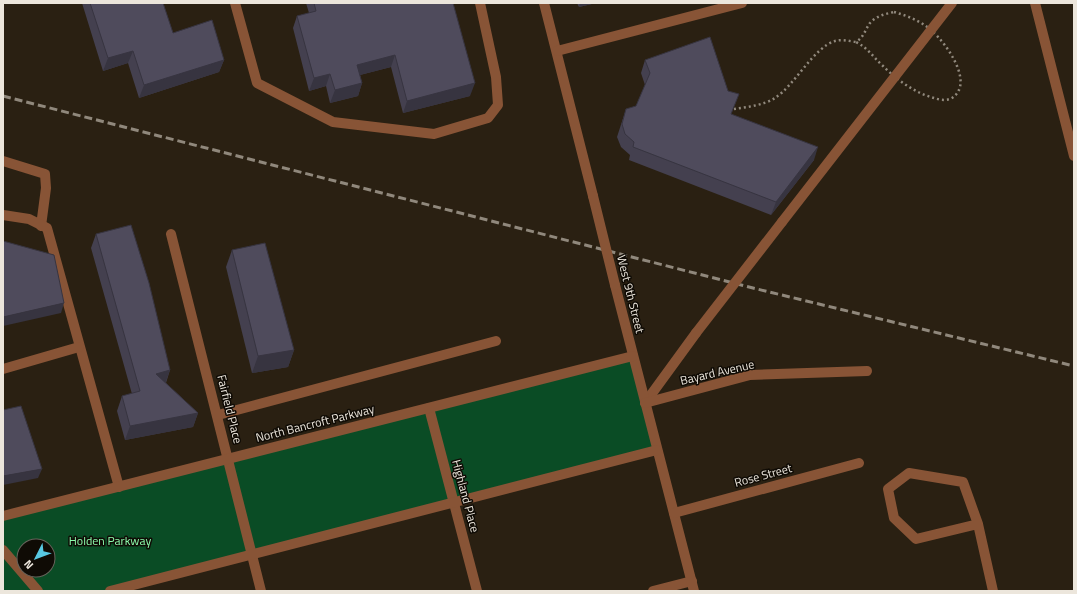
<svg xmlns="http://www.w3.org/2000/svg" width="1077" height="594" font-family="'Titillium Web',sans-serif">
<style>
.green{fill:#0a4c25;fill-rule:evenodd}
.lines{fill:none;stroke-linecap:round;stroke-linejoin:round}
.path{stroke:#91897d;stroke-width:2.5;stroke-dasharray:2 3;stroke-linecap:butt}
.service{stroke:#885436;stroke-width:10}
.pedestrian{stroke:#885436;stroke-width:10}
.minor{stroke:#885436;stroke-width:10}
.rail{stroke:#90887c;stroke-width:3;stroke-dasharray:8 4;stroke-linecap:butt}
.pedestrian-bridge{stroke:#885436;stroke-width:10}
.minor-bridge{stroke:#885436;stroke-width:10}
.wall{fill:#44404f}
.shaded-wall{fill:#373440}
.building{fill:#4f4b5c;stroke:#373440}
.labels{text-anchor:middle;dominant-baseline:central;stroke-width:3;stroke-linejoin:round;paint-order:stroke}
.street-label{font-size:12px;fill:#ece6dc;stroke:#0f0b05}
.park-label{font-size:12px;fill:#8cfcac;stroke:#0f0b05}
</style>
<rect width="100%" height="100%" fill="#2a2012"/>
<path class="green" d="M633 356 657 450 110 591H3V516ZM24 546H48V570H24Z"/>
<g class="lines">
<g class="path">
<path d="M894 12C908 16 921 21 932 31 946 43 975 83 952 98 947 101 940 100 934 98 915 93 897 80 883 66 873 57 868 48 856 42 864 37 865 30 870 23 876 16 885 14 894 12Z"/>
<path d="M734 109C748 107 764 105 775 98 795 85 814 47 835 41 842 39 849 41 856 42"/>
</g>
<g class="service">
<path d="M235 3 257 83 333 122 434 134 488 118 498 105 496 77 480 3"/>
<path d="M3 161 45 174 46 188 41 226"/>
<path d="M3 215 29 219 47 228 119 487"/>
<path d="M3 369 79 347"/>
<path d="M218 415 496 341"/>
<path d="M978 524 916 539 894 518 888 489 909 473 963 482 978 524 993 591"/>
<path d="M653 591 692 581"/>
</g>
<g class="pedestrian">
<path d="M782 222 952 3"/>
<path d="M645 403 696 333"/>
</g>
<g class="minor">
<path d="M544 3 593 196"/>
<path d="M1035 3 1074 156"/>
<path d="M557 51 742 3"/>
<path d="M171 234 261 591"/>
<path d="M615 285 694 591"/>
<path d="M645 403 750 375 867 371"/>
<path d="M429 408 477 591"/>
<path d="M674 513 859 463"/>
<path d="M3 516 633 356"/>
<path d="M3 550 38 591"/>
<path d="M110 591 657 450"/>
</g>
<path class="rail" d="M3 96 753 288 1074 366"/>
<path class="pedestrian-bridge" d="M696 333 782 222"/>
<path class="minor-bridge" d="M593 196 615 285"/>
</g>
<g class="wall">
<path d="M82 3H163L173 33 224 60 219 72 139 98 128 63 103 71Z"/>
<path d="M306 3H453L470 96 403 113 391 67 360 75 362 83 358 96 330 103 326 86 309 91 293 28 297 16 309 13Z"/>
<path d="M577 3H596L579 7Z"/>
<path d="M645 60 731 115 814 160 771 215 629 160 630 155 621 147 617 137 626 109 636 106 645 85 641 73Z"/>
<path d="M96 234 170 370 166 383 198 413 193 427 125 440 117 411 122 396 132 394 91 248Z"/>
<path d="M232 250 294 350 288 367 252 373 226 267Z"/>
</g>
<g class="shaded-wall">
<path d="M580 3H596L579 7Z"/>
<path d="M133 51 128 63 103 71 108 58Z"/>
<path d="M395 55 391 67 352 77 357 65Z"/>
<path d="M224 60 219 72 139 98 144 85Z"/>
<path d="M330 74 326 86 309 91 314 78Z"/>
<path d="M362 83 358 96 330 103 335 90Z"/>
<path d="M475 83 470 96 403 113 407 101Z"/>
<path d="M818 147 814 160 771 215 776 202Z"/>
<path d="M64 303 61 313 3 326V317Z"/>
<path d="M294 350 288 367 252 373 258 356Z"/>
<path d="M170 370 165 384 156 374Z"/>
<path d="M198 413 193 427 125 440 130 426Z"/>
<path d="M42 469 38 478 3 485V476Z"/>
</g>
<g class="building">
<path d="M90 3H163L173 33 212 20 224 60 144 85 133 51 108 58Z"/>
<path d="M314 3H453L475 83 407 101 395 55 357 65 362 83 335 90 330 74 314 78 297 16 316 11Z"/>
<path d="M710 37 728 91 739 94 731 114 818 147 776 202 633 147 634 142 625 134 622 124 626 109 636 106 650 73 645 60Z"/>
<path d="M131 225 149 283 170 370 156 374 198 413 130 426 122 396 140 391 96 234Z"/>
<path d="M3 241 54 255 64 303 3 317Z"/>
<path d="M265 243 294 350 258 356 232 250Z"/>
<path d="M21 406 42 469 3 476V410Z"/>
</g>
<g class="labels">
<g class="street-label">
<text transform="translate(631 294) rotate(76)">West 9th Street</text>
<text transform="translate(717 372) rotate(-13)">Bayard Avenue</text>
<text transform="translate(230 409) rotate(76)">Fairfield Place</text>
<text transform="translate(315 423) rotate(-14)">North Bancroft Parkway</text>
<text transform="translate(763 475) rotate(-15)">Rose Street</text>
<text transform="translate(466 496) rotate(75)">Highland Place</text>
</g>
<g class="park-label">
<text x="110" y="540">Holden Parkway</text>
</g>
</g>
<rect width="1077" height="594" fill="none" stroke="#ece6dc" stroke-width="8"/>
<g transform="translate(36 558) rotate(228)"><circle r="19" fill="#0f0b05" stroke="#67635b"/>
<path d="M0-3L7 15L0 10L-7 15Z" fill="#58c9e3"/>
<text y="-6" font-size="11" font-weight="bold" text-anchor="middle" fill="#ece6dc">N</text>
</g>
</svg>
